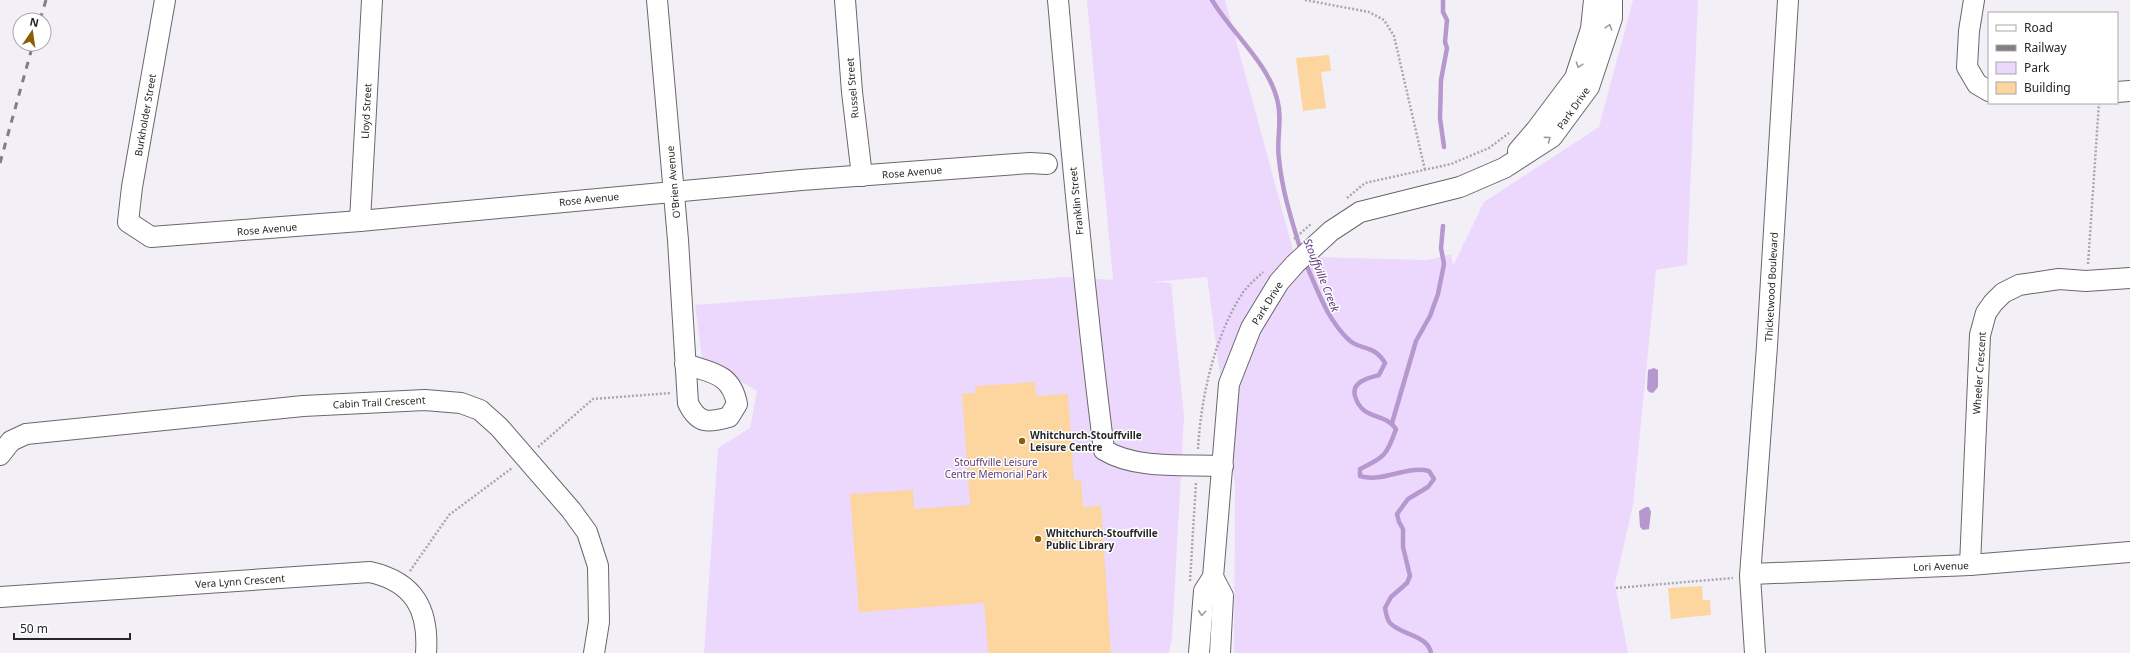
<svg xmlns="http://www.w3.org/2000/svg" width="2130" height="653" font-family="'Noto Sans',sans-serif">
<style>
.green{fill:#ecd8fd}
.water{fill:#b698ce}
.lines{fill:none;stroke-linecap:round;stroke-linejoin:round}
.stream{stroke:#b698ce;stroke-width:4.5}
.building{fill:#fcd69e}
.minor-casing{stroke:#6a676d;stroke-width:22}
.path{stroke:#a9a6ac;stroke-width:2.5;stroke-dasharray:2 2;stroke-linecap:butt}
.minor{stroke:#fff;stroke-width:20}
.rail{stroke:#817f83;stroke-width:3;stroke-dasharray:7 7;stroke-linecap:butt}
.oneway{stroke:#9e9d9e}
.poi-dot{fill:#8c5f04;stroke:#fff;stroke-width:1.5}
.labels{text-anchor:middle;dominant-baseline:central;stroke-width:3;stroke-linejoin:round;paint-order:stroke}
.street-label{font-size:10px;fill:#272628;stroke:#fff}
.poi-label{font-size:10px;font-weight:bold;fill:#272628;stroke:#fff;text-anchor:start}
.park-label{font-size:10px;fill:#60397c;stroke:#fff}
.water-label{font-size:11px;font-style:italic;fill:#643d80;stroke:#fff}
</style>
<rect width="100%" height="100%" fill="#f3eff6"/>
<path class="green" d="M1087 0H1225L1299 272H1302L1312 257 1428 260 1451 254 1453 266 1484 202 1599 127 1633 0H1698L1687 265 1656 270 1633 505 1615 584 1628 653H1234L1235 486 1207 277 1152 282 1171 283 1184 417 1172 639 1169 653H704L718 448 750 428 757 391 702 358 695 305 1065 277 1113 280Z"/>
<g class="water">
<path d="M1654 368 1658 370V387L1653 393 1649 392 1647 389 1648 370Z"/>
<path d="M1646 507H1649L1651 512 1649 529 1643 530 1640 527 1639 511Z"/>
</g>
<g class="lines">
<g class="stream">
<path d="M1212 0C1231 32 1268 63 1277 99 1283 119 1276 139 1279 159 1282 191 1292 221 1301 251"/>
<path d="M1443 0V12L1447 20 1445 42 1447 48 1441 80 1440 118 1444 147"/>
<path d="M1305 262C1317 288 1326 318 1348 339 1359 351 1373 343 1385 363L1379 375C1368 378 1351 382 1355 396 1362 421 1385 412 1396 429 1387 455 1385 457 1360 469V476C1383 483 1406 465 1429 471L1434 479 1428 487 1408 499 1397 514 1399 522 1403 529V547L1410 576 1407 583 1391 597 1385 608C1386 613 1387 620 1390 623 1401 635 1428 635 1431 653"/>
<path d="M1392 423 1416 341 1430 316 1438 294 1444 264 1441 248 1443 226"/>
</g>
</g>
<g class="building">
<path d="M1329 55 1331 71 1321 72 1326 108 1303 111 1296 58Z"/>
<path d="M1035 382 1036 396 1068 394 1074 481 1081 480 1083 507 1101 506 1111 653H988L984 603 859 612 850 494 913 490 914 509 970 505 962 394 976 393 975 386Z"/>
<path d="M1702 586 1703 600H1710L1711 615 1671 619 1668 588Z"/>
</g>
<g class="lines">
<g class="minor-casing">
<g id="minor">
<path d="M165 0 132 187 128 222 151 237 360 221 801 180 1030 163 1047 164"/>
<path d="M657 0 678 240 688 403C698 424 708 423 729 417L737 404C731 373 712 373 685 364"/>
<path d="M845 0 852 92 862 176"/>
<path d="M1058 0C1071 150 1085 300 1104 450 1137 470 1185 464 1223 466"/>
<path d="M1974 0 1969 31 1967 67 1977 84 1989 91"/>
<path d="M2117 92 2130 91"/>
<path d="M1518 151 1536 130 1575 78 1591 29 1594 0"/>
<path d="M360 221 372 0"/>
<path d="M0 455 11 441 26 434 303 406 425 400 461 403 480 410 499 427 571 510 587 532 598 566 599 622 594 653"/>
<path d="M1970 565 1980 335 1986 313 1993 303 2003 293 2019 285 2059 279 2086 281 2130 278"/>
<path d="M1751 574 1970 565 2130 552"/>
<path d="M1213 577 1223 596 1220 653"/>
<path d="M0 597 370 572C414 582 429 609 426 653"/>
<path d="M1199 653 1204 591 1213 577 1229 384 1251 328 1279 282 1295 264 1331 231 1360 212 1460 187 1504 168 1552 137 1589 87 1612 18V0"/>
<path d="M1755 653 1750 576 1767 346 1788 0"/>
</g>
</g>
<g class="path">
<path d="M1305 0 1369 12 1384 20 1394 36 1425 170"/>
<path d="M1347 198 1365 183 1451 164 1489 148 1509 133"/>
<path d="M1294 239 1311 224"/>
<path d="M2088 264 2099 103"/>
<path d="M538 447 593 399 671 393"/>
<path d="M1198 449C1201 397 1214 338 1242 294 1247 286 1256 279 1263 272"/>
<path d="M410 571 449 515 512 468"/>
<path d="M1190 581 1196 482"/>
<path d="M1616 588 1733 578"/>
</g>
<use href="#minor" class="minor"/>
<g class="rail">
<path d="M40 20 46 0"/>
<path d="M0 163 33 44"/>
</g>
</g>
<defs><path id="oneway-chevron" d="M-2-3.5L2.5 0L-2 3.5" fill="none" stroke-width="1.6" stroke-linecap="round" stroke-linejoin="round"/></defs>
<g class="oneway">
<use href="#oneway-chevron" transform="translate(1609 27) rotate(-72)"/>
<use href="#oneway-chevron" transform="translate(1579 65) rotate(108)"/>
<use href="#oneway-chevron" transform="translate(1548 139) rotate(-37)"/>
<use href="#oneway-chevron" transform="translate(1202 613) rotate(95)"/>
</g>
<g class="poi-dot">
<circle cx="1022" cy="441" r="4"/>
<circle cx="1038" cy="539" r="4"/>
</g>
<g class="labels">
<g class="street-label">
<text transform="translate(852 88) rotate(-95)">Russel Street</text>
<text transform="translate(1573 108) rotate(-55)">Park Drive</text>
<text transform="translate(366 111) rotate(-87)">Lloyd Street</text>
<text transform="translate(145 115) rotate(-80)">Burkholder Street</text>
<text transform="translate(912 172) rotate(-5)">Rose Avenue</text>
<text transform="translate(673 182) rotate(-95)">O'Brien Avenue</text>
<text transform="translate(589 199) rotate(-6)">Rose Avenue</text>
<text transform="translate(1076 201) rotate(-96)">Franklin Street</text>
<text transform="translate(267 229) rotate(-5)">Rose Avenue</text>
<text transform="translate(1771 287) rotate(-87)">Thicketwood Boulevard</text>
<text transform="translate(1267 303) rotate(-58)">Park Drive</text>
<text transform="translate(1979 373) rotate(-86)">Wheeler Crescent</text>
<text transform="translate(379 402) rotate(-3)">Cabin Trail Crescent</text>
<text transform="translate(1941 566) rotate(-2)">Lori Avenue</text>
<text transform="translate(240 581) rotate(-4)">Vera Lynn Crescent</text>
</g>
<g class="poi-label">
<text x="1030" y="435">Whitchurch-Stouffville<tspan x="1030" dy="12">Leisure Centre</tspan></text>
<text x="1046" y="533">Whitchurch-Stouffville<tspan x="1046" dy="12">Public Library</tspan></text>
</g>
<g class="park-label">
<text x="996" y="462">Stouffville Leisure<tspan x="996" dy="12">Centre Memorial Park</tspan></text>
</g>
<g class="water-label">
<text transform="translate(1322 275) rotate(68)">Stouffville Creek</text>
</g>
</g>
<rect x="1988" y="12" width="130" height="92" fill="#ffffff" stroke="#a9a8a9"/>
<rect x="1996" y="25" width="20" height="6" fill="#ffffff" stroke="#a9a8a9"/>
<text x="2024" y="32" font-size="12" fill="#272628">Road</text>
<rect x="1996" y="45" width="20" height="6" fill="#817f83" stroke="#a9a8a9"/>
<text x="2024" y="52" font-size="12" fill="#272628">Railway</text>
<rect x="1996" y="62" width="20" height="12" fill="#ecd8fd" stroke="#a9a8a9"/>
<text x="2024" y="72" font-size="12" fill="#272628">Park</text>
<rect x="1996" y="82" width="20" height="12" fill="#fcd69e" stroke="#a9a8a9"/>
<text x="2024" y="92" font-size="12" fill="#272628">Building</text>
<g transform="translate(32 32) rotate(13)"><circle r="19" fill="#ffffff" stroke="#a9a8a9"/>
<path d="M0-3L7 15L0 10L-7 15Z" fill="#8c5f04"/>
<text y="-6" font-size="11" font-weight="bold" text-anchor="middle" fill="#272628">N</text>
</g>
<path d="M14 633v6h116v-6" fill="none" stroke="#272628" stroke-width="2"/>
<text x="20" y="633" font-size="12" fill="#272628" stroke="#ffffff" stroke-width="3" paint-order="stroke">50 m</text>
</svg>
